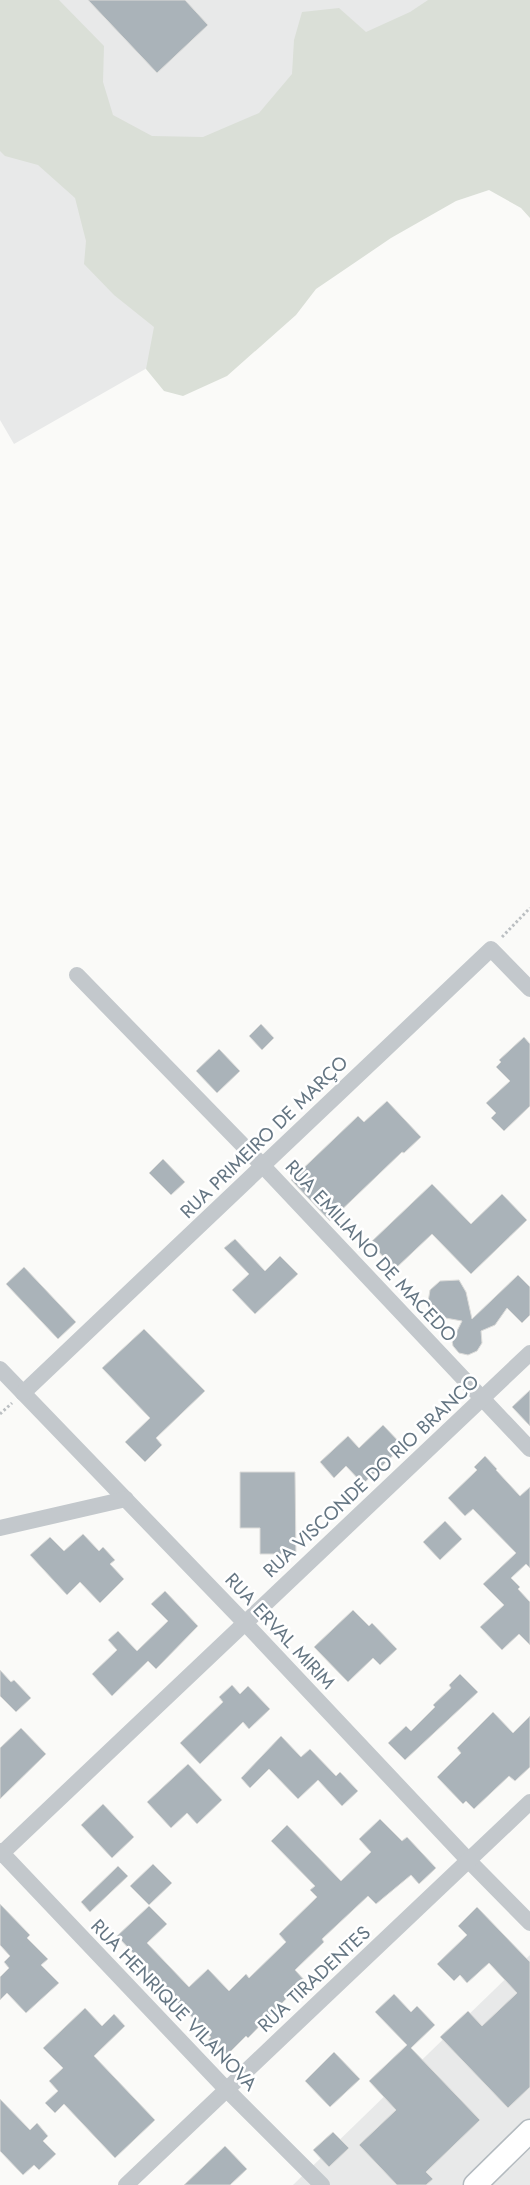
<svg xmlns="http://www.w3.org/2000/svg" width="530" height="2185" font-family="Jost,sans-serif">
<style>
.built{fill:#e8e9e9}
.green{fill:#dadfd7}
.building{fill:#aab3b9;stroke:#dcdcda}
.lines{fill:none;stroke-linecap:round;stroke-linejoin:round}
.secondary-casing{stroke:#b3babf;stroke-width:25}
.path{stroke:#bbbfc2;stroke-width:3;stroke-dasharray:2.5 2.5;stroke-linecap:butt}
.street{stroke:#c3c8cc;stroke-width:16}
.secondary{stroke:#fff;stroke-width:22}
.labels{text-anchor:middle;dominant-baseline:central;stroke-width:5;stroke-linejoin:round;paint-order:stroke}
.street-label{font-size:19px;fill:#657683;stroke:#fff}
</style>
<rect width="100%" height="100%" fill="#fafaf8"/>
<g class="built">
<path d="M0 0H530V149L14 444 0 420Z"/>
<path d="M530 1955V2185H293Z"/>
</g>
<path class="green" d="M0 0H59L104 46 103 82 113 115 152 136 203 137 259 113 292 74 294 40 302 12 339 8 366 32 410 12 428 0H530V218L521 208 489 190 456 201 391 238 316 289 296 315 227 376 183 396 164 391 146 369 154 327 114 295 84 264 86 241 75 198 38 165 5 156 0 151Z"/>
<g class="building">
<path d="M88 0H185L208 25 157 73Z"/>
<path d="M261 1024 274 1038 262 1050 249 1036Z"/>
<path d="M524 1037 530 1044V1106L504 1131 491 1118 496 1113 486 1103 510 1081 496 1067 501 1062 499 1060Z"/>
<path d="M219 1049 240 1071 217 1093 196 1071Z"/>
<path d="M387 1101 421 1137 404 1153 402 1152 330 1221 291 1180 358 1116 364 1122Z"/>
<path d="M163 1159 185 1182 171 1195 149 1173Z"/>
<path d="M432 1184 471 1224 502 1194 527 1220 471 1274 432 1234 395 1269 370 1243Z"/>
<path d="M235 1239 265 1271 280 1256 298 1274 255 1314 232 1290 249 1274 224 1248Z"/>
<path d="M24 1267 76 1322 58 1339 6 1284Z"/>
<path d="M518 1275 530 1287V1315L522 1323 507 1308 495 1325 481 1331 482 1343 477 1351 468 1355 459 1353 453 1346 452 1341 462 1321 440 1317 435 1314 428 1302 430 1290 440 1281 459 1280 466 1292 472 1319Z"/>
<path d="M144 1329 205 1391 156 1438 162 1445 145 1462 125 1442 150 1418 102 1368Z"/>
<path d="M530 1390V1426L512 1407Z"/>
<path d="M383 1425 403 1446 363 1484 346 1466 334 1478 320 1462 348 1436 359 1448Z"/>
<path d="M485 1456 497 1469 496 1470 520 1496 530 1487V1568L526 1564 511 1578 520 1587 518 1589 530 1602V1645L519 1634 502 1650 480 1627 504 1605 483 1584 516 1553 473 1509 465 1516 448 1498 477 1470 474 1467Z"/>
<path d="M240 1472H295L296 1554H260V1528H240Z"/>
<path d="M445 1521 462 1539 440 1560 423 1542Z"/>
<path d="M83 1534 99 1551 103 1547 115 1560 110 1564 124 1579 100 1603 80 1582 67 1595 30 1555 50 1537 64 1551Z"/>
<path d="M165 1591 198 1626 156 1669 148 1661 112 1696 92 1674 117 1650 108 1640 118 1631 137 1651 168 1621 151 1604Z"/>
<path d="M353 1610 369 1626 372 1623 397 1649 380 1665 373 1658 348 1682 314 1647Z"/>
<path d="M0 1670 11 1682 14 1680 31 1698 16 1712 0 1696Z"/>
<path d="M460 1674 478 1692 405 1760 388 1743 406 1726 411 1731 435 1707 433 1705 451 1688 449 1685Z"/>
<path d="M232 1685 240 1694 248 1686 270 1709 249 1729 243 1722 200 1764 180 1743 223 1702 219 1697Z"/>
<path d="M493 1712 513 1733 530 1716V1767L515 1781 509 1776 474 1809 466 1801 463 1804 437 1777 461 1753 457 1748Z"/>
<path d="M21 1728 46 1754 0 1799V1748Z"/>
<path d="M281 1736 301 1757 310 1749 336 1776 340 1772 358 1791 342 1806 318 1780 298 1799 269 1769 250 1788 241 1778Z"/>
<path d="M188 1764 222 1800 197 1824 187 1813 171 1828 147 1802Z"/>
<path d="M103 1804 134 1837 112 1858 81 1825Z"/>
<path d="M380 1819 402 1841 407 1837 436 1868 419 1884 411 1875 376 1904 368 1896 322 1939 324 1942 295 1970 307 1983 292 1998 290 1995 248 2038 246 2036 224 2058 208 2040 211 2037 180 2005 160 1986 157 1988 131 1960 136 1956 117 1936 149 1906 167 1924 147 1943 189 1987 208 1969 229 1991 246 1974 249 1978 286 1942 279 1934 317 1897 310 1890 315 1886 271 1841 287 1825 341 1881 371 1852 359 1839Z"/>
<path d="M153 1864 172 1883 149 1905 130 1886Z"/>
<path d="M118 1866 128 1876 90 1912 81 1902Z"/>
<path d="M0 1904 30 1935 27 1938 48 1959 41 1965 59 1983 26 2013 7 1993 0 2000V1977L9 1968 4 1962 10 1956 0 1945Z"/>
<path d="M477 1907 530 1962V2087L508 2108 440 2037 468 2011 482 2026 517 1993 489 1963 467 1983 460 1975 454 1981 437 1964 467 1935 458 1926Z"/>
<path d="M394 1994 411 2012 417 2006 435 2025 411 2048 480 2120 426 2172 433 2179 426 2185H397L359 2145 396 2110 369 2081 407 2045 375 2012Z"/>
<path d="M85 2008 102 2026 114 2014 125 2026 94 2056 155 2120 115 2158 64 2104 55 2113 45 2103 58 2091 49 2081 63 2068 43 2048Z"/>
<path d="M334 2052 360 2079 330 2107 305 2081Z"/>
<path d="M0 2099 30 2130 37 2123 48 2136 43 2141 56 2154 39 2170 34 2165 23 2175 0 2151Z"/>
<path d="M333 2132 349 2148 329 2167 313 2150Z"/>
<path d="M225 2146 247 2169 230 2185H184Z"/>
</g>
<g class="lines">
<g class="secondary-casing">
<path id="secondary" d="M475 2185 530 2131"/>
</g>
<g class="path">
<path d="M502 937 530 908"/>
<path d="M0 1414 12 1403"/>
</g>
<g class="street">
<path d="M77 975 263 1166 530 1449"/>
<path d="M0 1369 245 1623 469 1861 530 1923"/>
<path d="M23 1393 491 949 530 989"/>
<path d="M0 1528 126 1499"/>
<path d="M0 1851 226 2089 322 2185"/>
<path d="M0 1855 530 1353"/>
<path d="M126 2185 530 1802"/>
</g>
<use href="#secondary" class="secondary"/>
</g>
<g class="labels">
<g class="street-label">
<text transform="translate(264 1137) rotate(-44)">RUA PRIMEIRO DE MARÇO</text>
<text transform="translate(371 1251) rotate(47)">RUA EMILIANO DE MACEDO</text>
<text transform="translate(371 1476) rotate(-43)">RUA VISCONDE DO RIO BRANCO</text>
<text transform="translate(280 1631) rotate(47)">RUA ERVAL MIRIM</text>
<text transform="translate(314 1979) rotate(-43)">RUA TIRADENTES</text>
<text transform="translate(174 2005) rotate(46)">RUA HENRIQUE VILANOVA</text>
</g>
</g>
</svg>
